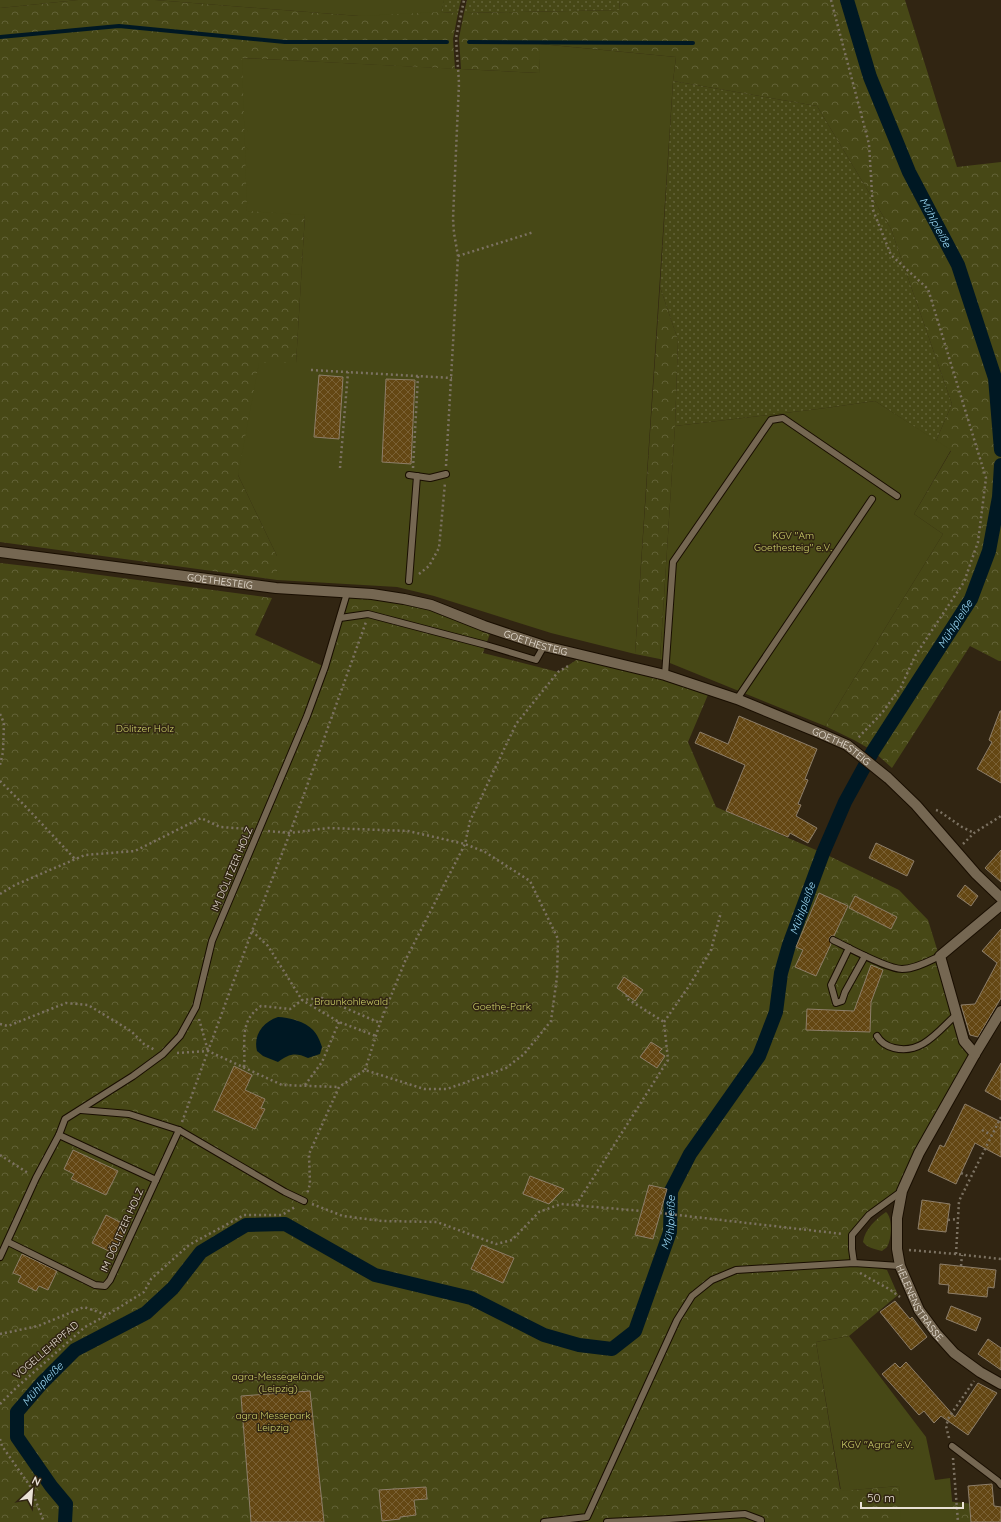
<svg xmlns="http://www.w3.org/2000/svg" width="1001" height="1522" font-family="Quicksand,sans-serif">
<style>
.grass{fill:url(#grass-dots)}
.forest{fill:url(#forest-crowns)}
.garden{fill:#474816}
.water{fill:#001823}
.lines{fill:none;stroke-linecap:round;stroke-linejoin:round}
.stream{stroke:#001823;stroke-width:4}
.canal{stroke:#001823;stroke-width:14}
.building{fill:url(#building-cross-hatch);stroke:#8d7e69}
.service-casing{stroke:#190e00;stroke-width:8}
.minor-casing{stroke:#190e00;stroke-width:12}
.secondary-casing{stroke:#190e00;stroke-width:12}
.path{stroke:#7c7262;stroke-width:2.5;stroke-dasharray:2 3;stroke-linecap:butt}
.service{stroke:#756752;stroke-width:6}
.minor{stroke:#756752;stroke-width:10}
.secondary{stroke:#756752;stroke-width:10}
.labels{text-anchor:middle;dominant-baseline:central;stroke-width:3;stroke-linejoin:round;paint-order:stroke}
.park-label{font-size:10px;fill:#cccf69;stroke:#312512}
.street-label{font-size:10px;fill:#e9e1d6;stroke:#312512}
.water-label{font-size:11px;font-style:italic;fill:#9fdffc;stroke:#312512}
</style>
<defs>
<pattern id="grass-dots" width="8" height="8" patternUnits="userSpaceOnUse"><rect width="8" height="8" fill="#474816"/><path d="M2 2h.1M6 6h.1" fill="none" stroke="#626237" stroke-width="1.8" stroke-linecap="round"/></pattern>
<pattern id="forest-crowns" width="20" height="18" patternUnits="userSpaceOnUse"><rect width="20" height="18" fill="#474816"/><path d="M2 6a3 3 0 1 1 6 0M12 15a3 3 0 1 1 6 0" fill="none" stroke="#626237"/></pattern>
<pattern id="building-cross-hatch" width="8" height="8" patternUnits="userSpaceOnUse"><rect width="8" height="8" fill="#644713"/><path d="M0 0l8 8M0 8l8-8" fill="none" stroke="#7a6135"/></pattern>
</defs>
<rect width="100%" height="100%" fill="#312512"/>
<g class="grass">
<path d="M444 0H461L458 13 441 12Z"/>
<path d="M467 0H619L620 10 464 13Z"/>
<path d="M673 81 817 106 891 229 952 404 936 441 875 401 826 408 675 426 678 340 660 287Z"/>
</g>
<g class="forest">
<path d="M78 0H155L359 16 386 0H444L441 12 458 13 453 39 455 69 243 58 305 215 296 364 238 475 277 556V580L0 542V8Z"/>
<path d="M619 0H905L957 167 1001 162V661H999L970 646 892 768 873 751 854 740 825 726 943 534 914 514 951 451 936 441 952 404 891 229 817 106 673 81 676 57 541 44 539 73 461 69 459 38 464 13 620 10Z"/>
<path d="M660 287 678 340 675 426 660 659 635 654Z"/>
<path d="M0 563 70 571 272 598 255 635 325 667 347 593 404 599 492 628 483 653 558 672 584 655 710 690 688 742 716 807 823 853 899 890 928 920 957 1014 975 1054 902 1191 869 1215 852 1235 854 1263 887 1270 898 1295 849 1336 816 1342 840 1489 852 1490 899 1486 900 1496 1001 1507V1522H0Z"/>
<path d="M886 1212C893 1218 892 1239 887 1247 886 1248 883 1250 882 1251 874 1249 868 1248 863 1242 865 1229 876 1219 886 1212Z"/>
</g>
<g class="garden">
<path d="M0 0H78L0 8Z"/>
<path d="M155 0H444L441 12 359 16Z"/>
<path d="M540 44 676 57 673 81 635 654 551 633 434 596 397 587 277 580V556L238 475 259 363H296L305 215 247 211 242 58 539 73Z"/>
<path d="M875 401 951 450 914 514 943 534 825 726 660 659 675 426 826 408Z"/>
<path d="M849 1336 926 1437 935 1480 950 1478 954 1522H901L899 1486 841 1491 816 1342Z"/>
</g>
<path class="water" d="M278 1017C288 1017 306 1022 313 1030 317 1034 320 1041 322 1047L320 1054 308 1058C295 1052 289 1054 278 1062L263 1056 257 1051C253 1035 263 1022 278 1017Z"/>
<g class="lines">
<g class="stream">
<path d="M0 37 119 26 285 42H447"/>
<path d="M469 42 693 43"/>
</g>
<g class="canal">
<path id="s1" d="M847 0 870 77 909 172 958 265 995 378 1001 450"/>
<path id="s2" d="M65 1522 66 1504 51 1486 17 1437V1412L42 1383 75 1350 146 1313 173 1288 201 1252 246 1225 285 1224 375 1275 471 1298 544 1335 579 1345 612 1349 635 1331 670 1232 671 1191 690 1154 759 1056 776 1012 781 973 789 945 823 853 845 802 873 751 971 599 989 551 999 497 1001 465"/>
</g>
</g>
<g class="building">
<path d="M319 375 343 377 339 439 314 437Z"/>
<path d="M386 379 415 380 411 464 382 462Z"/>
<path d="M1000 711H1001V783L977 769 992 742 989 740Z"/>
<path d="M739 716 817 749 805 779 808 780 798 804 801 805 796 816 817 828 808 843 790 833 788 837 726 811 745 765 695 743 700 732 728 744Z"/>
<path d="M876 843 914 861 907 876 869 858Z"/>
<path d="M1001 850V882L985 868Z"/>
<path d="M965 885 978 896 971 906 957 896Z"/>
<path d="M819 893 848 906 834 936H831L829 938 831 944 816 976 795 967 803 950 796 947Z"/>
<path d="M855 896 897 917 891 929 849 908Z"/>
<path d="M1001 929V998L978 1037 970 1035 961 1005 975 1004 997 963 982 951Z"/>
<path d="M871 965 883 970 871 1002 870 1032 806 1030 807 1009 854 1011Z"/>
<path d="M624 977 643 990 635 1001 617 988Z"/>
<path d="M651 1042 662 1049 659 1052 665 1056 657 1068 640 1057Z"/>
<path d="M1001 1063V1100L985 1091Z"/>
<path d="M234 1066 252 1075 245 1090 265 1099 261 1108 265 1109 255 1129 214 1110Z"/>
<path d="M965 1104 1001 1122V1157L975 1143 956 1184 928 1171 940 1145 944 1147Z"/>
<path d="M73 1150 118 1171 106 1195 71 1179 74 1174 64 1169Z"/>
<path d="M530 1176 564 1189 549 1204 523 1194Z"/>
<path d="M649 1185 667 1189 653 1239 635 1235Z"/>
<path d="M922 1200 950 1204 946 1232 918 1229Z"/>
<path d="M106 1215 128 1226 115 1254 92 1243Z"/>
<path d="M482 1245 514 1258 503 1283 471 1269Z"/>
<path d="M22 1254 57 1271 48 1290 39 1286 36 1291 18 1282 21 1276 13 1273Z"/>
<path d="M940 1264 996 1270 994 1288 988 1287 987 1297 948 1293 949 1285 939 1284Z"/>
<path d="M895 1301 910 1319 912 1317 927 1337 911 1350 880 1312Z"/>
<path d="M951 1306 981 1318 976 1331 946 1319Z"/>
<path d="M988 1339 1001 1348V1370L978 1354Z"/>
<path d="M906 1362 955 1417 978 1383 997 1393 968 1435 941 1416 934 1423 924 1411 919 1415 882 1374 895 1363 900 1368Z"/>
<path d="M310 1391 324 1522H251L241 1396Z"/>
<path d="M992 1484 994 1506 1001 1507V1522H971L968 1486Z"/>
<path d="M426 1487 427 1499 414 1500 416 1515 400 1517V1519L382 1521 379 1490Z"/>
</g>
<g class="lines">
<g class="service-casing">
<g id="service">
<path d="M409 475 430 478 446 474"/>
<path d="M409 581 417 476"/>
<path d="M340 618 368 614 486 645 536 660 544 646"/>
<path d="M665 675 673 562 771 420 783 418 897 496"/>
<path d="M737 699 872 499"/>
<path d="M833 940C847 947 887 969 902 969 915 969 929 961 940 956"/>
<path d="M849 948 831 985 836 1003 842 1001 845 992 865 956"/>
<path d="M877 1036C881 1043 886 1046 894 1048 922 1055 938 1031 957 1014"/>
<path d="M81 1110 129 1114 179 1130 285 1192 304 1201"/>
<path d="M156 1180 179 1130"/>
<path d="M8 1242 95 1285 105 1286 110 1280 156 1180 59 1135"/>
<path d="M0 1257 36 1178 59 1135 65 1119 133 1076 163 1054 180 1036 196 1007 212 941 307 716 325 667 347 593"/>
<path d="M854 1263 852 1249V1235L869 1215 902 1191"/>
<path d="M952 1446 998 1481 1001 1485"/>
<path d="M544 1522 587 1517 677 1320 692 1296 712 1280 736 1270 854 1263 900 1266"/>
<path d="M607 1522 669 1519 745 1514 761 1520V1522"/>
</g>
</g>
<g class="minor-casing">
<g id="minor">
<path id="s3" d="M1001 1011 975 1054 919 1153 902 1191 897 1218V1249L900 1266 919 1310 936 1333 954 1353 980 1372 1001 1384"/>
<path d="M975 1054 964 1041 940 956 1001 905"/>
</g>
</g>
<g class="secondary-casing">
<g id="secondary">
<path id="s4" d="M0 552 276 588 372 594 404 599 431 605 484 626 544 646 665 675 737 699 822 734 847 745 888 778 916 805 976 874 1001 898"/>
</g>
</g>
<g class="path">
<path d="M831 0 869 144 873 210 891 255 928 289 986 478 978 542 964 582 915 656 901 687 882 713 857 739"/>
<path d="M458 256 534 232"/>
<path d="M311 370 452 378"/>
<path d="M446 466 458 256 454 233 453 219 459 83 456 38 464 0"/>
<path d="M340 468 348 372"/>
<path d="M413 468 418 376"/>
<path d="M419 574 429 566 439 548 445 483"/>
<path d="M0 714 4 723 3 752 0 765"/>
<path d="M0 781 26 807 75 859"/>
<path d="M936 810 939 811 962 827 974 833"/>
<path d="M268 831 290 833 328 828 408 831 465 844 485 852 530 881 558 939 557 977 551 1021 524 1054 506 1068 447 1089H424L365 1070 339 1087 309 1154 310 1184 307 1194"/>
<path d="M963 844 974 833 1001 816"/>
<path d="M0 894 15 885 85 855 135 851 201 818 220 827 249 829"/>
<path d="M252 931 268 946 302 1000 339 1022 376 1036"/>
<path d="M627 995 626 998 664 1022"/>
<path d="M199 1019 208 1051"/>
<path d="M0 1024 8 1026 66 1003 88 1005 131 1031 144 1044 155 1050"/>
<path d="M177 1053 208 1051 282 1085 338 1087"/>
<path d="M244 1067C246 1043 238 1022 261 1006L290 1009 302 1000 322 998 380 1023"/>
<path d="M365 1070 380 1023 406 959 465 844 470 821 516 724 558 672 570 665"/>
<path d="M305 1085 322 1062 339 1022"/>
<path d="M1001 1117 959 1201 956 1254 1001 1259"/>
<path d="M182 1122 252 931 290 833 366 622"/>
<path d="M982 1130 991 1135"/>
<path d="M0 1155 28 1173"/>
<path d="M961 1173 970 1177"/>
<path d="M312 1204 343 1216 382 1221 437 1222 496 1244 512 1240 539 1212 561 1204 642 1211"/>
<path d="M576 1205 668 1060 664 1022 689 986 711 950 721 912"/>
<path d="M660 1213 843 1234"/>
<path d="M948 1220 958 1219"/>
<path d="M909 1250 956 1254"/>
<path d="M961 1266 962 1255"/>
<path d="M860 1273 889 1289 900 1297"/>
<path d="M0 1334 38 1326 84 1307 107 1315 144 1292 151 1279 189 1245 244 1215H282L295 1207"/>
<path d="M0 1404 17 1387 85 1327 107 1315"/>
<path d="M949 1438 946 1426 949 1417 974 1381"/>
<path d="M0 1439 2 1446 30 1486 44 1522"/>
<path d="M953 1458 958 1522"/>
</g>
<use href="#service" class="service"/>
<use href="#minor" class="minor"/>
<use href="#secondary" class="secondary"/>
</g>
<g class="labels">
<g class="park-label">
<text x="793" y="535">KGV "Am<tspan x="793" dy="12">Goethesteig" e.V.</tspan></text>
<text x="145" y="728">Dölitzer Holz</text>
<text x="351" y="1001">Braunkohlewald</text>
<text x="502" y="1006">Goethe-Park</text>
<text x="278" y="1376">agra-Messegelände<tspan x="278" dy="12">(Leipzig)</tspan></text>
<text x="273" y="1415">agra Messepark<tspan x="273" dy="12">Leipzig</tspan></text>
<text x="877" y="1444">KGV "Agra" e.V.</text>
</g>
<g class="street-label">
<text stroke="none"><textPath href="#s4" startOffset="222">GOETHESTEIG</textPath></text>
<text stroke="none"><textPath href="#s4" startOffset="546">GOETHESTEIG</textPath></text>
<text stroke="none"><textPath href="#s4" startOffset="870">GOETHESTEIG</textPath></text>
<text transform="translate(232 869) rotate(-67)">IM DÖLITZER HOLZ</text>
<text transform="translate(122 1230) rotate(-66)">IM DÖLITZER HOLZ</text>
<text stroke="none"><textPath href="#s3" startOffset="323">HELENENSTRASSE</textPath></text>
<text transform="translate(46 1350) rotate(-41)">VOGELLEHRPFAD</text>
</g>
<g class="water-label">
<text stroke="none"><textPath href="#s1" startOffset="240">Mühlpleiße</textPath></text>
<text stroke="none"><textPath href="#s2" startOffset="1634">Mühlpleiße</textPath></text>
<text stroke="none"><textPath href="#s2" startOffset="1310">Mühlpleiße</textPath></text>
<text stroke="none"><textPath href="#s2" startOffset="962">Mühlpleiße</textPath></text>
<text stroke="none"><textPath href="#s2" startOffset="164">Mühlpleiße</textPath></text>
</g>
</g>
<g transform="translate(32 1490) rotate(26)" stroke="#312512" stroke-width="3" paint-order="stroke">
<path d="M0-3L7 15L0 10L-7 15Z" fill="#e9e1d6"/>
<text y="-6" font-size="11" font-weight="bold" text-anchor="middle" fill="#e9e1d6">N</text>
</g>
<path d="M861 1502v6h102v-6" fill="none" stroke="#e9e1d6" stroke-width="2"/>
<text x="867" y="1502" font-size="12" fill="#e9e1d6" stroke="#312512" stroke-width="3" paint-order="stroke">50 m</text>
</svg>
